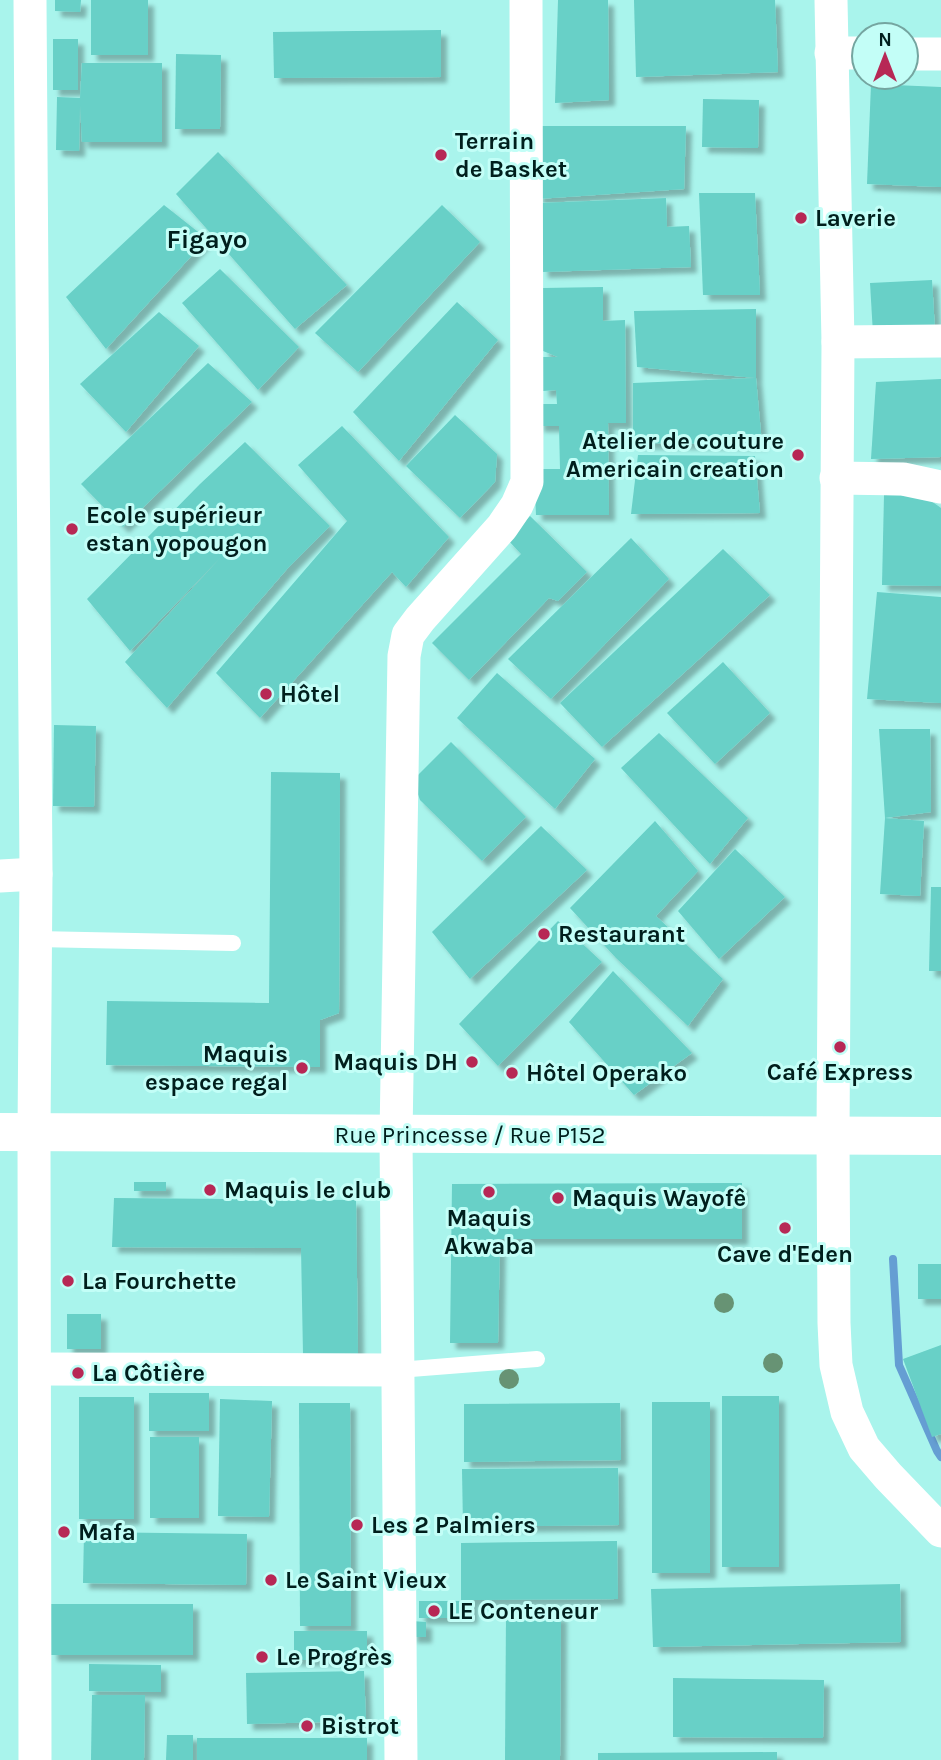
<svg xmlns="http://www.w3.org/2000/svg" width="941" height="1760" font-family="Karla,sans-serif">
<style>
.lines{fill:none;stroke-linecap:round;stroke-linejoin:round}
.stream{stroke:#659ed3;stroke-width:8}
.building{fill:#67d0c7;filter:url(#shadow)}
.lane{stroke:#fff;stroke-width:16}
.street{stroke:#fff;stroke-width:33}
.secondary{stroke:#fff;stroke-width:38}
.tree{fill:#679374}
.poi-dot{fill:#b72855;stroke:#c3fef7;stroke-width:2.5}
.labels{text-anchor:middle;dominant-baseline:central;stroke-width:6;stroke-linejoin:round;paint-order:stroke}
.poi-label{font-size:24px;font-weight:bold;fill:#001f1d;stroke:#c3fef7;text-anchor:start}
.street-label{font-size:24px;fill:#001f1d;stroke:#c3fef7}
.neighbourhood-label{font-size:26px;font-weight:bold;fill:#001f1d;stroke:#c3fef7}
</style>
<defs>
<filter id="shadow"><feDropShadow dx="6" dy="6" stdDeviation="2" flood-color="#0004"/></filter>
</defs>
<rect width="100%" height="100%" fill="#a9f4ec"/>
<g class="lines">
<path class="stream" d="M893 1259 899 1365 937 1451 941 1457"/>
</g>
<g class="building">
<path d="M55 0H81L80 12 55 11Z"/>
<rect x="91" y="0" width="57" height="55"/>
<path d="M558 0H608L609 100 555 103Z"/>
<path d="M634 0H775L778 72 636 77Z"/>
<path d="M441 30V77L274 78 273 32Z"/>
<rect x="53" y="39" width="25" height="51"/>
<path d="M176 54 221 55 220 129H175Z"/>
<path d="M82 63H162V142H82L80 105 79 151 56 150 57 97 80 98Z"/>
<path d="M871 84 941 87V187L867 184Z"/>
<path d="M703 99 759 100 758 148 702 147Z"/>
<path d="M536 126H686L684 189 537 199Z"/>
<path d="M218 152 347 285 295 329 176 194Z"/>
<path d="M699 193H755L760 295H703Z"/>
<path d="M666 198 667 227 689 226 691 267 542 272 539 203Z"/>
<path d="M164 205 207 239 106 349 66 297Z"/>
<path d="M442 205 480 242 358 372 315 333Z"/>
<path d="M220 269 299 347 258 390 182 303Z"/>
<path d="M932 280 935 331 873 334 870 283Z"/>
<path d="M603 287V321L625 320 626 423H608L609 515H536L534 469H560L559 426H538V404H557L556 390 543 391 542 357H558L543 351V288Z"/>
<path d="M457 302 498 340 399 461 353 412Z"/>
<path d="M756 309V378L637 367 634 311Z"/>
<path d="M159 312 199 346 126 432 80 384Z"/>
<path d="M208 363 252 402 123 527 81 484Z"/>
<path d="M756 378 762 444 633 443V383Z"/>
<path d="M941 379V457L871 459 876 382Z"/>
<path d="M455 415 497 454 495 482 460 518 406 466Z"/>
<path d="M342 426 449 537 406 587 392 572 260 718 216 673 347 521 298 465Z"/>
<path d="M245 442 330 526 287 569 167 708 125 662 222 556 130 651 87 599 200 484Z"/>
<path d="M638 455 755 456 760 513 631 514Z"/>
<path d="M884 495 924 496 941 508V586L882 585Z"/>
<path d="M530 516 587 572 558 601 549 598 469 680 432 643 521 554 507 539Z"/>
<path d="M631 538 669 579 551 699 508 659Z"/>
<path d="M723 549 770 595 602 747 560 703Z"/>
<path d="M877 592 941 597V703L867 699Z"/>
<path d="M723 662 770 713 715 764 667 713Z"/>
<path d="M497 673 595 759 555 809 457 718Z"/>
<path d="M54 725 96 726 94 807 53 806Z"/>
<path d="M879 729H930L931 812 885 818 924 821 920 896 880 894 885 818Z"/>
<path d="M659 733 748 818 710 864 621 768Z"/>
<path d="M451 742 526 817 482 861 420 800 413 780Z"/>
<path d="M271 772 340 773 339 1013 320 1020V1067L106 1065 107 1001 269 1003Z"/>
<path d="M655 821 698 871 656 916 723 979 688 1026 616 958 570 908Z"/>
<path d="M541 826 587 870 470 979 432 932Z"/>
<path d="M735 849 785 897 719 959 678 911Z"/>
<path d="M931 887H941V971H929Z"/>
<path d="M558 921 602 962 498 1066 459 1024Z"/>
<path d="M613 971 692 1053 634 1095 569 1022Z"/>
<rect x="134" y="1182" width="32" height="9"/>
<path d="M742 1183V1239H500L498 1343H450L452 1184Z"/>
<path d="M114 1198 356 1200 358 1354H303L301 1248 112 1247Z"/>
<rect x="918" y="1264" width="23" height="35"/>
<rect x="67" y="1314" width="34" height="35"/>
<path d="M941 1345V1434L932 1437 903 1359Z"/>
<rect x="149" y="1393" width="60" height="38"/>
<rect x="722" y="1396" width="57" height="171"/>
<rect x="79" y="1397" width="55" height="122"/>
<path d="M220 1399 272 1401 269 1517 218 1516Z"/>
<rect x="652" y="1402" width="58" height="171"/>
<path d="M299 1403H350L351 1626H300Z"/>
<path d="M620 1403 621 1460 464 1462V1404Z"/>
<rect x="150" y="1437" width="49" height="81"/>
<path d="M618 1468 619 1525 463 1527 462 1469Z"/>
<path d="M84 1532 247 1534 246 1585 83 1583Z"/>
<path d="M617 1541 618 1599 472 1600V1618H419V1601H461V1543Z"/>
<path d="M900 1584 901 1642 653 1647 651 1589Z"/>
<rect x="51" y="1604" width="142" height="51"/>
<path d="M506 1614 561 1615 560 1760H505Z"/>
<path d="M411 1621 426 1622V1637H411Z"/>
<rect x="294" y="1631" width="73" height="29"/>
<path d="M89 1664 161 1665V1692L89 1691Z"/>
<path d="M364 1671 366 1721 247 1724 246 1673Z"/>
<path d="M673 1678 824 1680 823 1738 673 1737Z"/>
<path d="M92 1695H145L144 1760H91Z"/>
<path d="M167 1735H193V1760H166Z"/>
<rect x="197" y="1738" width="170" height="22"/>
<path d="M777 1752V1760H598V1753Z"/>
</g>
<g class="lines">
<g class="lane">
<path d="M36 939 233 943"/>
<path d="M398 1370 537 1359"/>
</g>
<g class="street">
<path d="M30 0 36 874 34 1133 35 1760"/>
<path d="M831 0 838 342 833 1136 834 1323 836 1365 847 1412 864 1448 888 1476 941 1531"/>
<path d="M831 53H864"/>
<path d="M906 54H941"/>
<path d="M838 342 941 341"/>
<path d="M836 478 903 479 941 487"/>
<path d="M0 876 36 874"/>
<path d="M35 1369 398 1370"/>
<path d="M401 1760 396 1135 404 656 408 635 420 619 502 527 517 505 527 482 526 0"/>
</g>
<path class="secondary" d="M0 1132 941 1136"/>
</g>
<g class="tree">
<circle cx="724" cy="1303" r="10"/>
<circle cx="773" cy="1363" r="10"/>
<circle cx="509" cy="1379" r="10"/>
</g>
<g class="poi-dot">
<circle cx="441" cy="155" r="7"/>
<circle cx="801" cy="218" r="7"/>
<circle cx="798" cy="455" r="7"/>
<circle cx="72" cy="529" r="7"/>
<circle cx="266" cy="694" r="7"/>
<circle cx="544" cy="934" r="7"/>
<circle cx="840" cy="1047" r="7"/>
<circle cx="472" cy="1062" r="7"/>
<circle cx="302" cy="1068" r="7"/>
<circle cx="512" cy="1073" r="7"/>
<circle cx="210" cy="1190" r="7"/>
<circle cx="489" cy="1192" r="7"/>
<circle cx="558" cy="1198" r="7"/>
<circle cx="785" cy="1228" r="7"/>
<circle cx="68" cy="1281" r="7"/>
<circle cx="78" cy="1373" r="7"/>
<circle cx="357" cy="1525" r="7"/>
<circle cx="64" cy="1532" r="7"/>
<circle cx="271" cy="1580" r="7"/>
<circle cx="434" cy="1611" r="7"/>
<circle cx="262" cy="1657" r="7"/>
<circle cx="307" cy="1726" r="7"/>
</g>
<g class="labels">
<g class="poi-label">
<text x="455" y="141">Terrain<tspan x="455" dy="28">de Basket</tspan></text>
<text x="815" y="218">Laverie</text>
<text x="784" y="441" text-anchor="end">Atelier de couture<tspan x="784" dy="28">Americain creation</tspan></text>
<text x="86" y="515">Ecole supérieur<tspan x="86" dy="28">estan yopougon</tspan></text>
<text x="280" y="694">Hôtel</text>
<text x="558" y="934">Restaurant</text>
<text x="288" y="1054" text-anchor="end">Maquis<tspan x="288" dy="28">espace regal</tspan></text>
<text x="458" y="1062" text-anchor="end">Maquis DH</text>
<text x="840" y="1072" text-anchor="middle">Café Express</text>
<text x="526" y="1073">Hôtel Operako</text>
<text x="224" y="1190">Maquis le club</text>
<text x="572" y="1198">Maquis Wayofê</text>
<text x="489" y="1218" text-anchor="middle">Maquis<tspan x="489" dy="28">Akwaba</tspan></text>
<text x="785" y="1254" text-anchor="middle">Cave d'Eden</text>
<text x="82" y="1281">La Fourchette</text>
<text x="92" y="1373">La Côtière</text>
<text x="371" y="1525">Les 2 Palmiers</text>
<text x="78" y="1532">Mafa</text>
<text x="285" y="1580">Le Saint Vieux</text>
<text x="448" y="1611">LE Conteneur</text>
<text x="276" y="1657">Le Progrès</text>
<text x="321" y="1726">Bistrot</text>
</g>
<g class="street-label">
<text x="470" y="1135">Rue Princesse / Rue P152</text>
</g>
<g class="neighbourhood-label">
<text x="207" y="239">Figayo</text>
</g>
</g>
<g transform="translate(885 56)"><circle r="33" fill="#c3fef7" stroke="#75a5a0" stroke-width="2"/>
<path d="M0-5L12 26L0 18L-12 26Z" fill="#b72855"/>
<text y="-10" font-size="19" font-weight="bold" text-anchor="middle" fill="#001f1d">N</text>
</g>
</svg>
